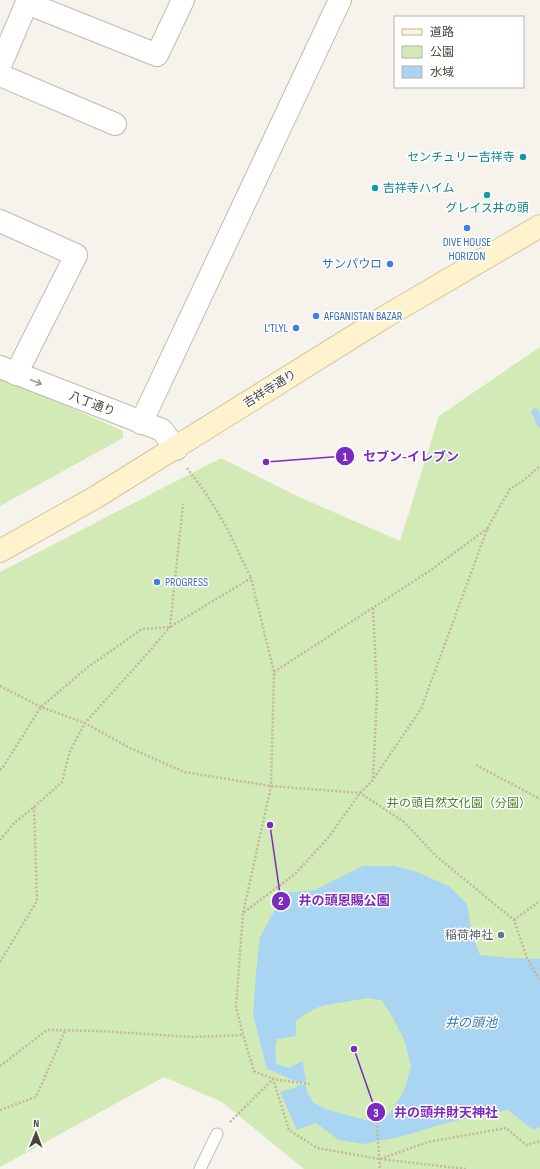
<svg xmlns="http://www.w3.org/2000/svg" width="540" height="1169" font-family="'Sofia Sans Condensed','Noto Sans JP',sans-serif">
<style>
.green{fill:#d2eab5}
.water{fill:#a9d4f2}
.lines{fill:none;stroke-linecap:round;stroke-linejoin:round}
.stream{stroke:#a9d4f2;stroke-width:7}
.lane-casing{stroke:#c2bbae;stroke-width:13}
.street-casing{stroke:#c2bbae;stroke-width:24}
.secondary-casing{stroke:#d6c79b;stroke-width:24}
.path{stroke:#c4b79f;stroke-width:2.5;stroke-dasharray:2 2;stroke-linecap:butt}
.lane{stroke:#fff;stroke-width:11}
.street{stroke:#fff;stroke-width:22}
.secondary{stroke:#fff3cd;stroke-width:22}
.oneway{stroke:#9c9892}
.culture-dot{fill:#0f9aa8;stroke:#fff;stroke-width:1.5}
.shop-dot{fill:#3f7fe0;stroke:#fff;stroke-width:1.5}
.worship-dot{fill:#6b7280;stroke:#fff;stroke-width:1.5}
.labels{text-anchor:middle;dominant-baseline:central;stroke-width:3;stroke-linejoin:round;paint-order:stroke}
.culture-label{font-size:12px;fill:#0d838f;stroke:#fff;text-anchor:end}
.shop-label{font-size:12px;fill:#366cbe;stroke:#fff;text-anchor:end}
.street-label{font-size:12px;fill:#4b4439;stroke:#fff}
.park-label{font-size:12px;fill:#4a7f2a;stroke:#fff}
.worship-label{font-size:12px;fill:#5b616d;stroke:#fff;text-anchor:end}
.water-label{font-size:13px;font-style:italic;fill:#2e7ab2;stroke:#fff}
.leader{fill:none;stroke:#7b2cbf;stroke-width:1.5}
.callout-dot{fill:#7b2cbf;stroke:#fff;stroke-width:1.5}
.mark-label{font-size:12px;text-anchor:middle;font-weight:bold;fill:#fff}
.callout-label{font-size:13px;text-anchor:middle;font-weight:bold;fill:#7b2cbf;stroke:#fff;stroke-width:3;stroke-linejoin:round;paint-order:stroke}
</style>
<rect width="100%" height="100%" fill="#f6f3ec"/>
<g class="green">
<path d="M540 347V1169H304L222 1102 164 1077 0 1167V572L221 458 297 496 400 541 439 416Z"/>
<path d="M0 376 123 431V438L0 506Z"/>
</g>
<path class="water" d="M363 866H394L417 872 450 887 467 904 472 935 480 955 511 958 540 959V1127L533 1130 508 1110 446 1123 403 1136 364 1144 339 1140 316 1123 297 1130 280 1092 295 1088 298 1085H306L307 1092 313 1102 325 1109 370 1121 390 1113 404 1091 411 1066 404 1039 389 1011 381 1000 368 998 321 1006 305 1014 296 1021V1036L277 1039 275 1048 276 1064 289 1068 302 1061 303 1063 306 1082H298L267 1069 253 1015 256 972 260 937 284 893 315 890Z"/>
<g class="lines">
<path class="stream" d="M535 412 540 424"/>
<g class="lane-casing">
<path id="lane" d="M200 1169 217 1134"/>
</g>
<g class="street-casing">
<g id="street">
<path d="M27 3 157 55 183 0"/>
<path d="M0 66 28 0"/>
<path d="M0 75 115 124"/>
<path d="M0 221 76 255 16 374"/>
<path d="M0 367 162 430 176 449"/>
<path d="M141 423 340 0"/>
</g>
</g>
<g class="secondary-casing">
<path id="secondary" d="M0 551 96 497 383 318 540 226"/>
</g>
<g class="path">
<path d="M187 468 205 492 226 526 251 578"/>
<path d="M373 608 377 693 373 779"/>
<path d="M274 672 431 570 488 528"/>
<path d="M0 686 41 707 85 723 130 748 184 772 271 786 360 793 404 822 436 856 514 920 527 958 540 981"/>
<path d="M476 765 540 799"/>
<path d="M0 770 3 767 41 707 88 667 142 629 170 627 251 578 274 672 271 786 243 913"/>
<path d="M0 840 15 822 34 807 62 782 70 751 85 723 147 654 170 627 183 504"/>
<path d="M514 920 540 901"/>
<path d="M0 962 37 901 34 807"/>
<path d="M0 1066 47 1030 99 1031 193 1037 243 1035"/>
<path d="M0 1110 36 1097 65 1031"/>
<path d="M376 1110 380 1169"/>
<path d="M230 1122 273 1079 309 1084"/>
<path d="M380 1159 428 1142 506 1128 526 1145 540 1141"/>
<path d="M466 1169 380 1159 317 1148 289 1130 273 1079 254 1071 243 1035 236 1007 243 913 295 874 328 838 360 793 372 781 421 709 488 527 510 489 523 481 540 466"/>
</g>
<use href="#lane" class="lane"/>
<use href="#street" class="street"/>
<use href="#secondary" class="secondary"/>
</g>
<defs><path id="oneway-shaft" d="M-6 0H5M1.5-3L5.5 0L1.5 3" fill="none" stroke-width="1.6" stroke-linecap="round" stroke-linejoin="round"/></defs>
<use class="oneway" href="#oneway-shaft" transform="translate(36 382) rotate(21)"/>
<g class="culture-dot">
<circle cx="523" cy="157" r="4"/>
<circle cx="375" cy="188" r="4"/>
<circle cx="487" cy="195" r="4"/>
</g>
<g class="shop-dot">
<circle cx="467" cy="228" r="4"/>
<circle cx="390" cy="264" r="4"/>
<circle cx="316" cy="316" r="4"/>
<circle cx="296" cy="328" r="4"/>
<circle cx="157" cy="582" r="4"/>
</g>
<circle class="worship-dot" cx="501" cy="935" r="4"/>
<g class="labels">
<g class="culture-label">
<text x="515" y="157">センチュリー吉祥寺</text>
<text x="383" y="188" text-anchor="start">吉祥寺ハイム</text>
<text x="487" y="208" text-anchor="middle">グレイス井の頭</text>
</g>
<g class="shop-label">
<text x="467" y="242" text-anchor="middle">DIVE HOUSE<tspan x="467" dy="14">HORIZON</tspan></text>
<text x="382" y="264">サンパウロ</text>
<text x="324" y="316" text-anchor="start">AFGANISTAN BAZAR</text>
<text x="288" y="328">L'TLYL</text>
<text x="165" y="582" text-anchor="start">PROGRESS</text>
</g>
<g class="street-label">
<text transform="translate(270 389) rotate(-32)">吉祥寺通り</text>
<text transform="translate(92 404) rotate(21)">八丁通り</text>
</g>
<g class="park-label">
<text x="459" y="803">井の頭自然文化園（分園）</text>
</g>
<g class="worship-label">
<text x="493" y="935">稲荷神社</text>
</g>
<g class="water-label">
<text x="471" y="1023">井の頭池</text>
</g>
</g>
<path class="leader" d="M266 462L345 456M270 825L281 901M354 1049L376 1112"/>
<g class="callout-dot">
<circle cx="266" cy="462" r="4"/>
<circle cx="270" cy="825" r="4"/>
<circle cx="354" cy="1049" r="4"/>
<circle cx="345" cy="456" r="10"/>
<circle cx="281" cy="901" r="10"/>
<circle cx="376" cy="1112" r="10"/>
</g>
<g class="mark-label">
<text x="345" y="461">1</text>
<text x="281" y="905">2</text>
<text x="376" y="1117">3</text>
</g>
<g class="callout-label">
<text x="411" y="461">セブン-イレブン</text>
<text x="344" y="905">井の頭恩賜公園</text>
<text x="446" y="1117">井の頭弁財天神社</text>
</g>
<rect x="394" y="16" width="130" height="72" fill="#ffffff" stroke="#b7b4b0"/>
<rect x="402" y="29" width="20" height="6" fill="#fff3cd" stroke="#b7b4b0"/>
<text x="430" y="36" font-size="12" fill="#4b4439">道路</text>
<rect x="402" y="46" width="20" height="12" fill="#d2eab5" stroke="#b7b4b0"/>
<text x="430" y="56" font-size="12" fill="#4b4439">公園</text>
<rect x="402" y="66" width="20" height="12" fill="#a9d4f2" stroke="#b7b4b0"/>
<text x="430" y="76" font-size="12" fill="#4b4439">水域</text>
<g transform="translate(36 1133) rotate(1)" stroke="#ffffff" stroke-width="3" paint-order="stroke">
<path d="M0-3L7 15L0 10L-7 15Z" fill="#4b4439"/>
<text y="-6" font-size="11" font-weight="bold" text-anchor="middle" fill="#4b4439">N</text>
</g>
</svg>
